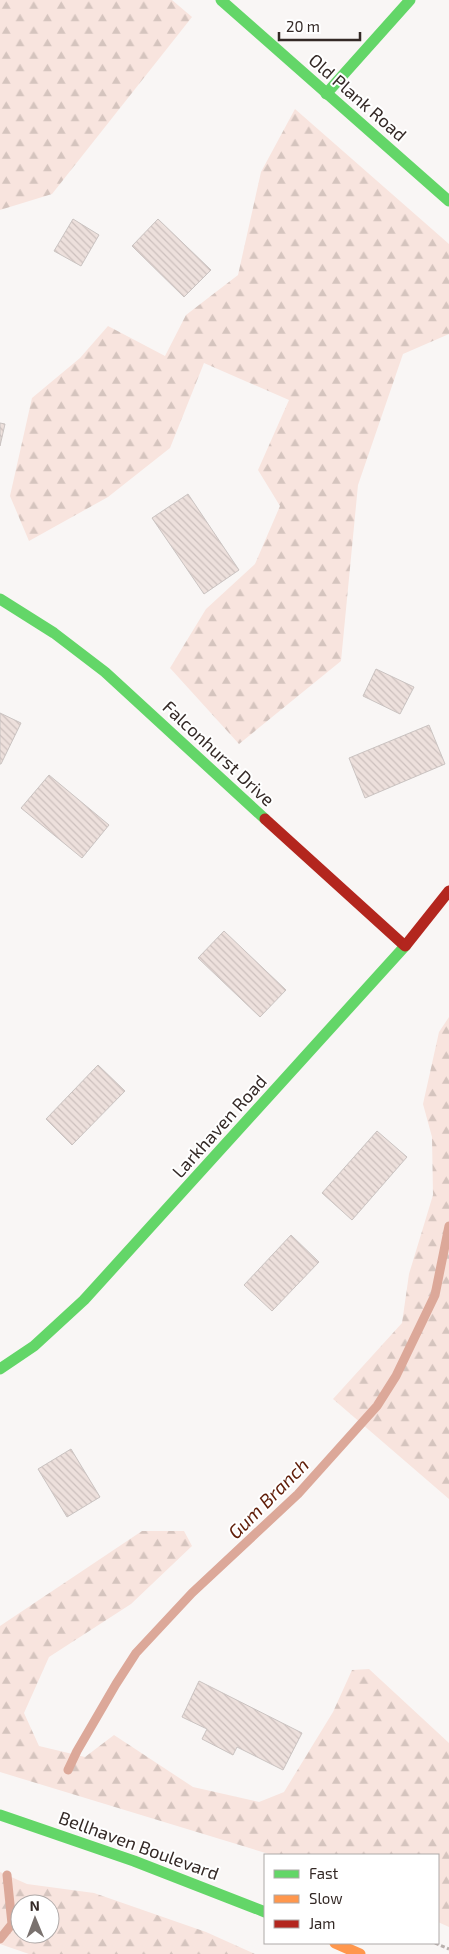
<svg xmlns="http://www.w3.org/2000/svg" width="449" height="1954" font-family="'Exo 2',sans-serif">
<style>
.forest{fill:url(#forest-firs);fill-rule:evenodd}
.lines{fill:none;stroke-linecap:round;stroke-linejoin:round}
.stream{stroke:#dca899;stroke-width:9}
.building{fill:url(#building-back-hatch);stroke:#cac3c1}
.path{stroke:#b8afac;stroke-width:3;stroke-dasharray:4 2.5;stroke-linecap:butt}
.fast{stroke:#63d668;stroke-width:11}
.slow{stroke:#ff974d;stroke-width:11}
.jam{stroke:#b3261e;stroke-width:11}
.labels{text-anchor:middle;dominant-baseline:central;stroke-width:4;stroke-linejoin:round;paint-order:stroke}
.street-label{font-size:18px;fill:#342926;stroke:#fff}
.water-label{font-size:19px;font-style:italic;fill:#5f1c07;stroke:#fff}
</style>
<defs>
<pattern id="forest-firs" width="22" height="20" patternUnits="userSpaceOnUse" patternTransform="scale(1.25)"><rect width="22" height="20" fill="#f8e4de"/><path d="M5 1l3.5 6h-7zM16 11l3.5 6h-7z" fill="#d5c4be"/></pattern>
<pattern id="building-back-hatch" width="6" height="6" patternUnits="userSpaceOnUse" patternTransform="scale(1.25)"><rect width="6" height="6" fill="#ede0dc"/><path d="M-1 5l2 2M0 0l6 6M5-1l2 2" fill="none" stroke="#ccc0bd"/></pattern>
</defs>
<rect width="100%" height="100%" fill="#f9f6f5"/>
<g class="forest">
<path d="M0 0H172L192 17 52 194 0 210Z"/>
<path d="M295 109 449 244V334L403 354 358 485 341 661 239 744 170 668 206 609 255 564 280 506 258 470 289 400 204 363 170 448 108 497 29 541 10 496 32 398 80 358 108 326 165 356 186 315 238 275 261 172Z"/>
<path d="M449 1017V1499L333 1399 402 1323 409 1274 433 1195 432 1137 423 1104 439 1032Z"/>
<path d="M142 1531H184L192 1546 131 1604 49 1657 24 1713 39 1746 85 1757 114 1735 193 1787 259 1802 284 1792 333 1712 352 1670 369 1669 449 1743V1927L438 1922V1855H272L0 1772V1626Z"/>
<path d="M0 1872 27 1884 94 1893 206 1932 255 1954H29L0 1944ZM20 1904H50V1934H20Z"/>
</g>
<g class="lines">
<g class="stream">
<path d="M68 1770 77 1751 116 1684 136 1653 192 1593 298 1494 377 1406 396 1376 435 1295 449 1226"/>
<path d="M0 1939 12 1924 7 1875"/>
</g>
</g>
<g class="building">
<path d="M73 219 99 235 81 266 54 251Z"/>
<path d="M158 219 211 270 184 297 132 246Z"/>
<path d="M0 423 5 424 0 446Z"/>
<path d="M188 494 239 570 204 594 152 518Z"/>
<path d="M376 669 414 687 400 714 363 696Z"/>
<path d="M0 713 21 723 1 764H0Z"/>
<path d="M429 725 445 764 365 798 349 758Z"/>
<path d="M49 775 109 825 82 858 21 808Z"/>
<path d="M224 931 286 990 260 1017 198 958Z"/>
<path d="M98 1065 125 1091 72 1145 46 1119Z"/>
<path d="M377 1131 407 1157 352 1220 322 1193Z"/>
<path d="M291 1235 319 1262 272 1311 244 1285Z"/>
<path d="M71 1449 100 1497 67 1517 38 1469Z"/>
<path d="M199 1681 302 1733 283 1770 237 1747 233 1755 202 1739 207 1729 182 1717Z"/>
</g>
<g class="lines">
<path class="path" d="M435 1943 449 1949"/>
<g class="fast">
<path d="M221 0 449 201"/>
<path d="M326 94 410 0"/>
<path d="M0 599 54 633 105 672 265 819"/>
<path d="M0 1369 34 1346 84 1300 406 945"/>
<path d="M0 1815 134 1861 265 1912"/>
</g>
<path class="slow" d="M335 1943 360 1954"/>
<g class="jam">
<path d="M265 819 405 946"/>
<path d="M406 945 449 891"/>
</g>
</g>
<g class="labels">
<g class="street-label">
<text transform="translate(358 97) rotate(41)">Old Plank Road</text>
<text transform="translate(219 753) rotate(43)">Falconhurst Drive</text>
<text transform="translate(219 1126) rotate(-48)">Larkhaven Road</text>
<text transform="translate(139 1845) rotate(20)">Bellhaven Boulevard</text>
</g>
<g class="water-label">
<text transform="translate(268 1498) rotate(-45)">Gum Branch</text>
</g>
</g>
<rect x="264" y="1854" width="175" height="90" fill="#ffffff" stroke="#aea9a8"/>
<rect x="274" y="1870" width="25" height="8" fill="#63d668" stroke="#aea9a8"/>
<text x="309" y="1879" font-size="15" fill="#342926">Fast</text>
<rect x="274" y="1895" width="25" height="8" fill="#ff974d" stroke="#aea9a8"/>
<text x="309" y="1904" font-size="15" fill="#342926">Slow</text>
<rect x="274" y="1920" width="25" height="8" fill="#b3261e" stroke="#aea9a8"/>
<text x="309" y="1929" font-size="15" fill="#342926">Jam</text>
<g transform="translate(35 1919) rotate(359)"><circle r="24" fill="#ffffff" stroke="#aea9a8"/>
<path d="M0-4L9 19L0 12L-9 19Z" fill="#79716e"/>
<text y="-8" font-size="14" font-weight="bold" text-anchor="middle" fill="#342926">N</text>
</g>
<path d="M279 32v8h81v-8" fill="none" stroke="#342926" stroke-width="2.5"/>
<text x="286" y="32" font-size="15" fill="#342926" stroke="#ffffff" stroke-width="4" paint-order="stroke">20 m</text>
</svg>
